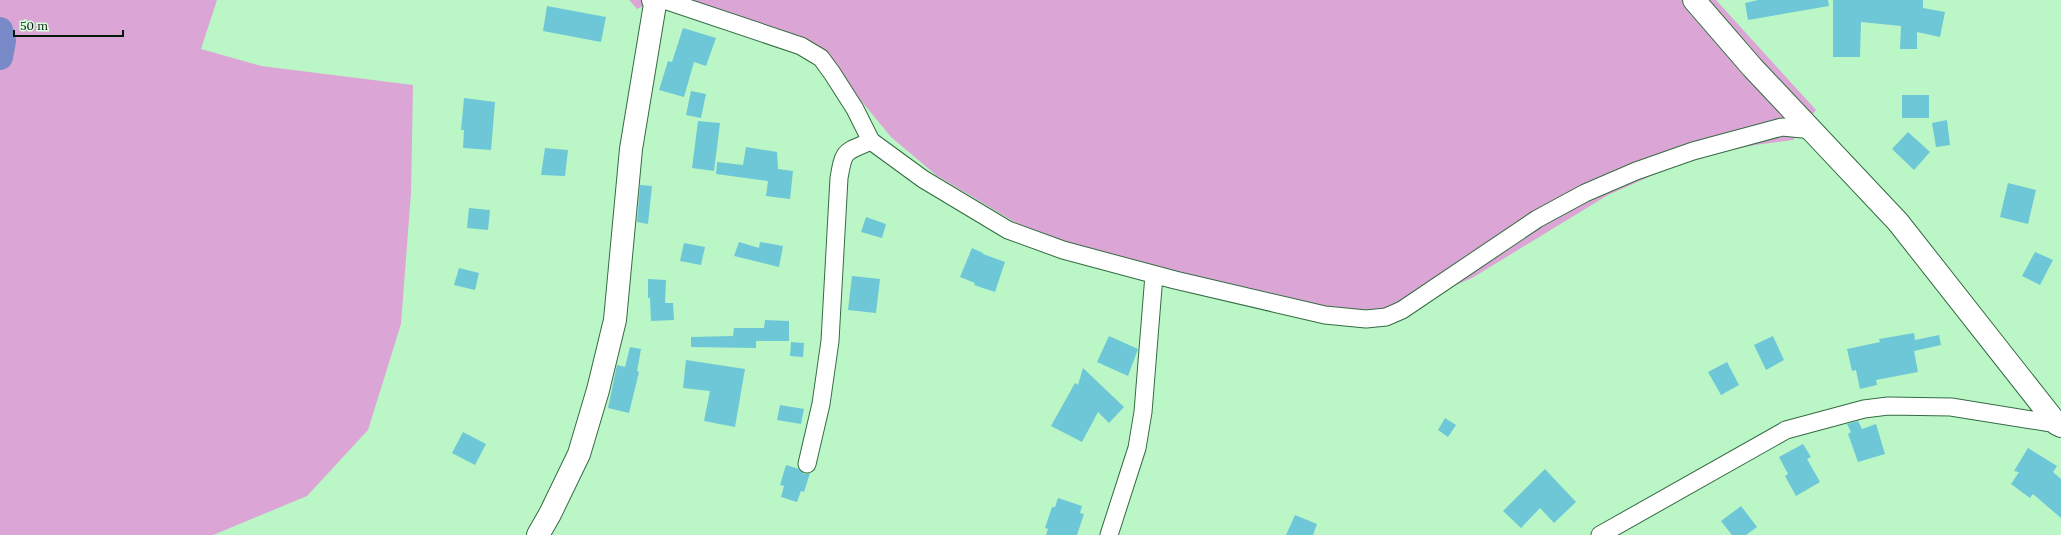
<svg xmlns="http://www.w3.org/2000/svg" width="2061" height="535" font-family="Lora,serif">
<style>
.green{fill:#dba6d5}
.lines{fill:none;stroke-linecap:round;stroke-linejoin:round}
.river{stroke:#788bc8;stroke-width:26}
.building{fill:#6ec7d7}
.street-casing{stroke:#346b42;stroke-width:19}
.secondary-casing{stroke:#346b42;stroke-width:24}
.street{stroke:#fff;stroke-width:17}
.secondary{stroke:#fff;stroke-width:22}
</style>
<rect width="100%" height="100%" fill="#bbf6c7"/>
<g class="green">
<path d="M0 0H217L201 49 261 66 413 85 411 193 401 324 368 430 307 496 213 535H0Z"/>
<path d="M629 0H1716L1816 110 1793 140 1755 145 1692 158 1608 195 1472 278 1410 305 1329 315 1066 243 1018 224 936 175 891 137 835 69 801 53 650 3 637 9Z"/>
</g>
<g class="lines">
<path class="river" d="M0 30 3 41 0 57"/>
</g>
<g class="building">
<path d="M1758 0H1828L1829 6 1748 20 1745 3Z"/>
<path d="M1833 0H1923V8L1945 12 1940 37 1917 32V49H1900L1901 26 1861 22 1860 57H1833Z"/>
<path d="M547 6 606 17 601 42 543 31Z"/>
<path d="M683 28 716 38 706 66 694 62 684 97 659 90 668 61 672 62Z"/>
<path d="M691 91 706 94 701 118 686 115Z"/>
<rect x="1902" y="95" width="27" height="23"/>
<path d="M464 98 495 102 491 150 463 148 464 130H461Z"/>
<path d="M1947 120 1950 145 1936 147 1932 123Z"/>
<path d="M698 121 720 123 714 171 692 168Z"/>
<path d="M1908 132 1930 152 1914 170 1892 149Z"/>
<path d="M746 147 777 152 778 169 793 171 790 199 766 196 768 181 716 174 717 162 743 165Z"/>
<path d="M545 148 568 150 565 176 541 175Z"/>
<path d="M2008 183 2036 190 2028 224 2000 217Z"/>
<path d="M640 185 652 186 648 224 637 222Z"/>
<path d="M469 208 490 210 488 230 467 228Z"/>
<path d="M866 217 886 224 882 238 861 232Z"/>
<path d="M739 242 759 248 760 242 783 246 779 267 734 256Z"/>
<path d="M684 243 705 247 701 265 680 261Z"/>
<path d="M972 248 983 253V254L1005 262 995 292 974 285 975 283 960 277Z"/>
<path d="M2035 252 2053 260 2040 285 2022 276Z"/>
<path d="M459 268 479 273 475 290 454 285Z"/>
<path d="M852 276 880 279 876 313 848 310Z"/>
<path d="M648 279 666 280 665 303H673L674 320 651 321 650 298H648Z"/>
<path d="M765 320 789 321V341H756V348L691 347V337L733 336 734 328H764Z"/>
<path d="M1914 333 1915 340 1939 335 1941 345 1914 351 1918 372 1876 380 1877 385 1860 389 1856 370 1852 371 1847 349 1880 342 1879 339Z"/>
<path d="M1109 336 1138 349 1128 376 1097 362Z"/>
<path d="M1773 336 1784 360 1766 370 1754 345Z"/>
<path d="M791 342 804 343 803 357 790 356Z"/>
<path d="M630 347 641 349 637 371 639 372 629 413 608 408 617 365 625 367Z"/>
<path d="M686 360 745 369 735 427 704 421 710 391 683 388Z"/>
<path d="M1727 362 1739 385 1721 395 1708 372Z"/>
<path d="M1083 368 1124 407 1109 423 1098 412 1082 442 1051 426 1075 383 1078 385Z"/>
<path d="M780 405 804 409 801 424 777 420Z"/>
<path d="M1445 418 1456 425 1448 437 1438 430Z"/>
<path d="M1858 421 1862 429 1876 424 1885 454 1858 462 1848 434 1851 432 1847 424Z"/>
<path d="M463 432 486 444 475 465 452 453Z"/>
<path d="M1803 444 1811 457 1807 459 1820 482 1796 496 1785 476 1788 474 1779 457Z"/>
<path d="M2028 448 2057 466 2053 472 2061 479V518L2033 494 2030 498 2011 484 2019 472 2014 471Z"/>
<path d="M786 465 799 469 804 474 810 473 804 492 801 491 797 502 781 497 784 486 780 485Z"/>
<path d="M1545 469 1576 502 1554 523 1540 508 1521 528 1503 511Z"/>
<path d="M1058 498 1082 506 1080 513 1084 514 1077 535H1046L1048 529 1045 528 1052 507H1055Z"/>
<path d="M1741 506 1757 527 1746 535H1732L1721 521Z"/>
<path d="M1295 515 1317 524 1313 535H1286Z"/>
</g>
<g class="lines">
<g class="street-casing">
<g id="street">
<path d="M664 0 801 46 821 58 832 73 855 109 871 141 923 179 1008 230 1063 250 1175 280 1325 315 1366 319 1386 317 1402 310 1537 219 1585 193 1636 171 1693 151 1730 141 1782 127 1813 130"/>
<path d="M807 464 821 404 830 341 839 178C844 149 844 153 871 141"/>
<path d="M1109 535 1137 448 1143 412 1154 275"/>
<path d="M1600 535 1786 430 1864 409 1888 406 1951 407 2057 424"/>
</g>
</g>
<g class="secondary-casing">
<g id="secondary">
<path d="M1694 0 1752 67 1898 222 2057 424 2061 426"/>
<path d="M538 535 550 514 579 454 598 390 615 320 631 149 655 4 653 0"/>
</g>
</g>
<use href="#street" class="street"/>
<use href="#secondary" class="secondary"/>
</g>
<path d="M14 30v6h109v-6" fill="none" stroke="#031909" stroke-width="2"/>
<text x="20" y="30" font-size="12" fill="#031909" stroke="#dafde0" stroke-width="3" paint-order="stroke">50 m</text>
</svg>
